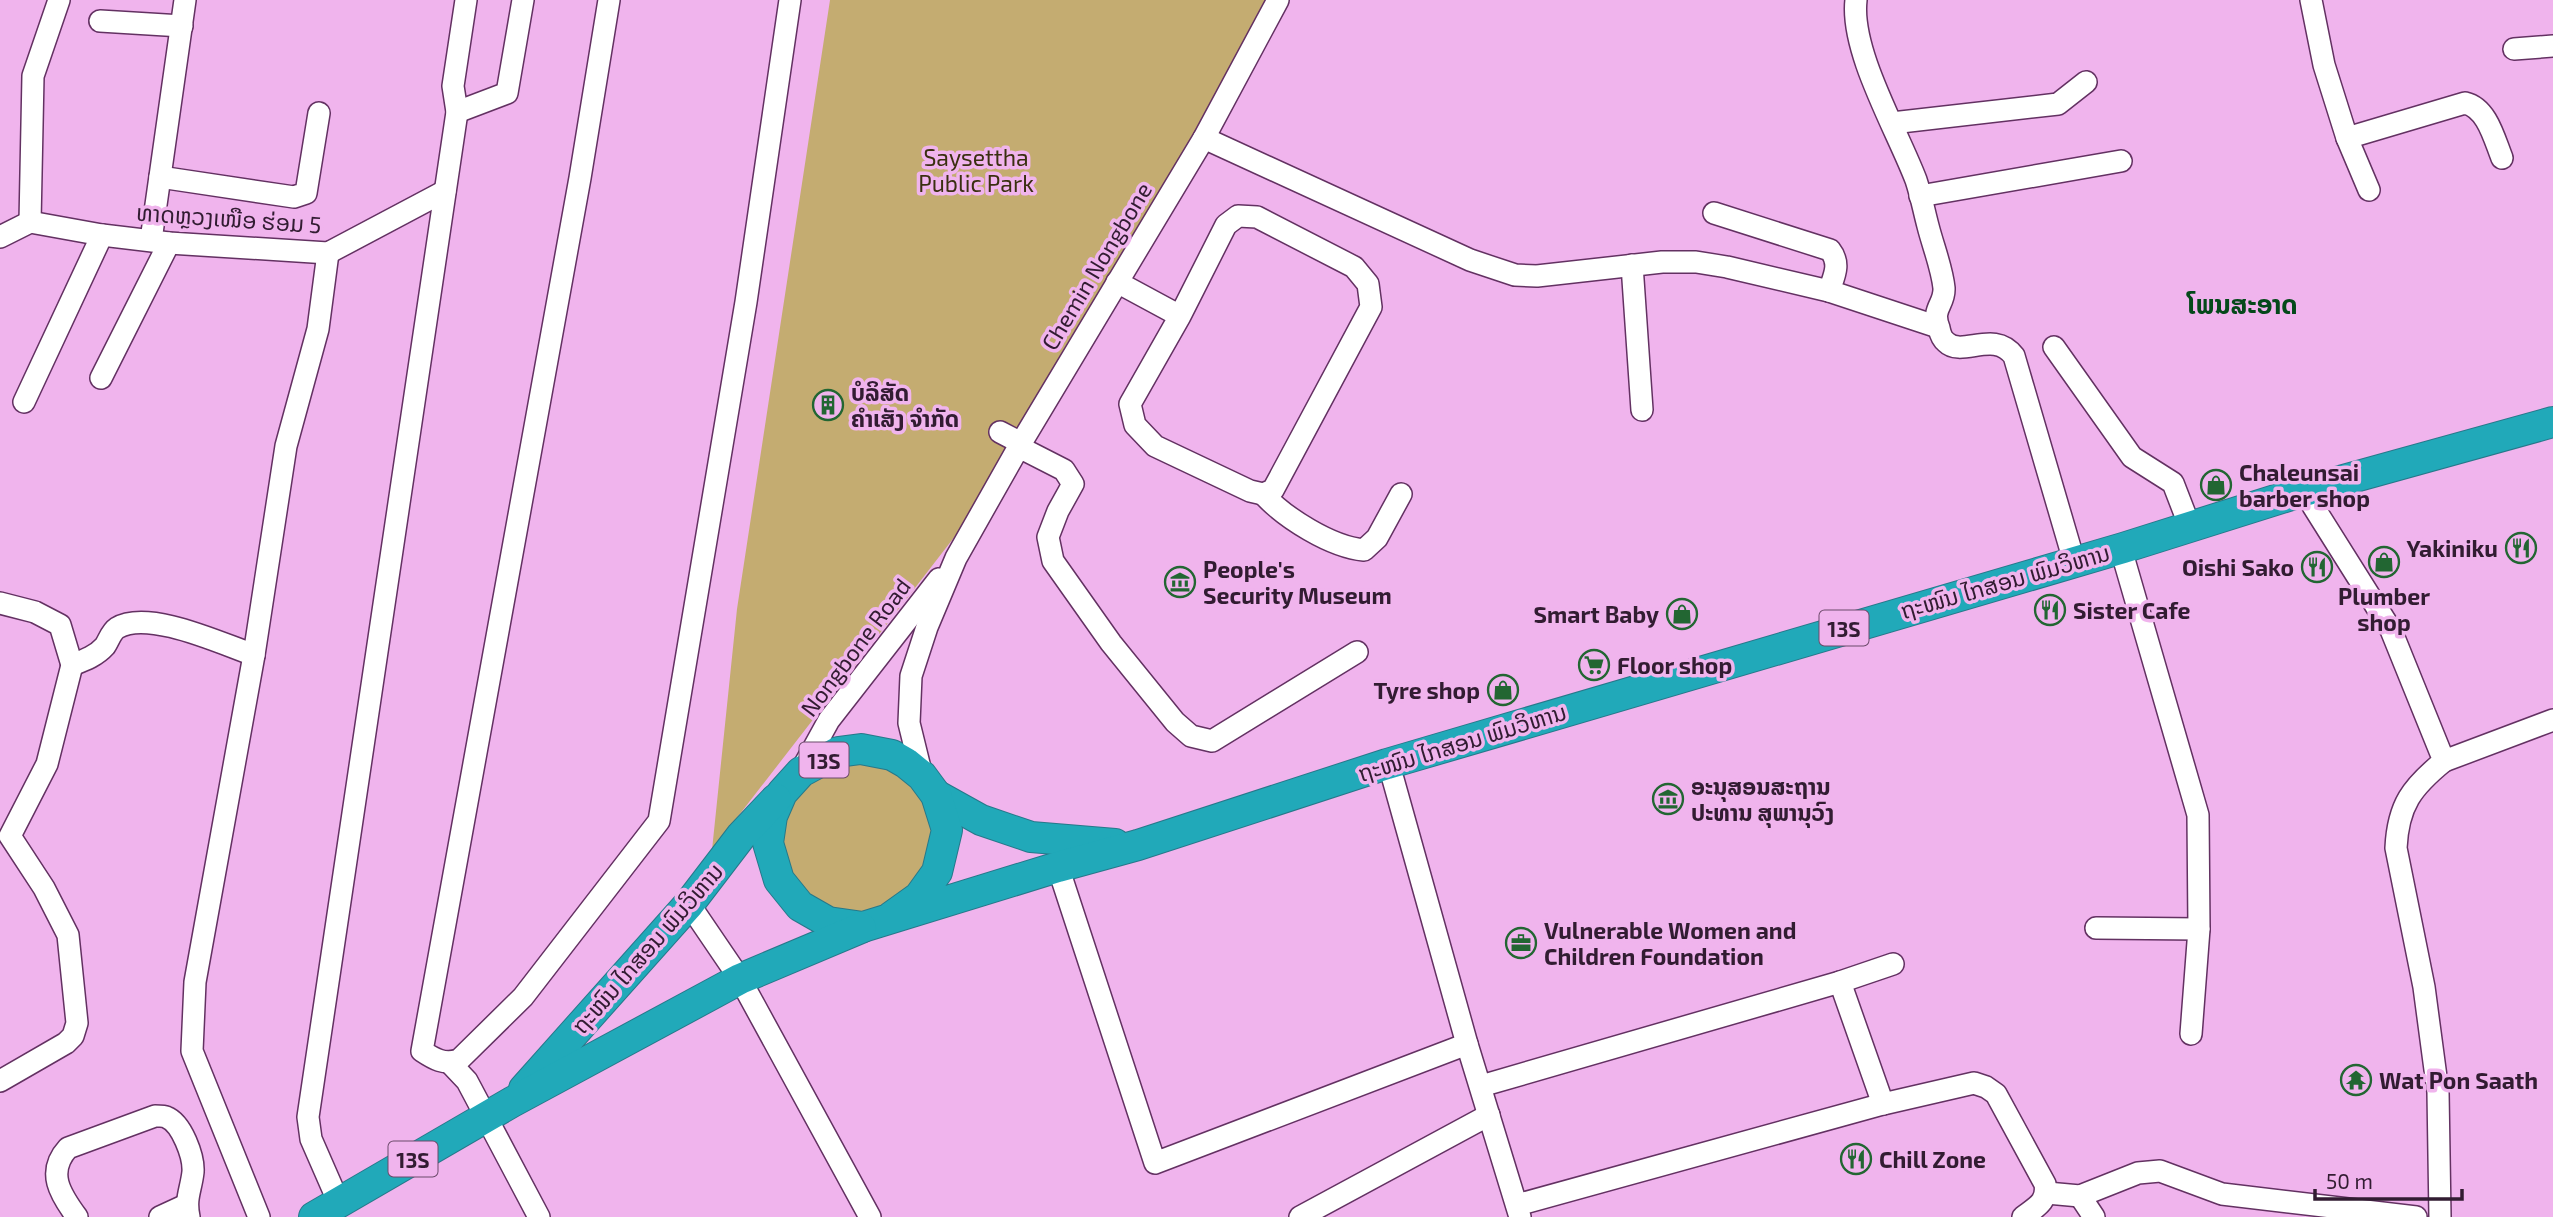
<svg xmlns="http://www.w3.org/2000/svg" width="2553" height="1217" font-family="'Exo 2','Noto Sans Lao',sans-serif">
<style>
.green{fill:#c4ac71}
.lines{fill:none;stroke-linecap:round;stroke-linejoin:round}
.minor-casing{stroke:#633162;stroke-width:24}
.highway-casing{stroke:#27788a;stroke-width:32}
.minor{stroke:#fff;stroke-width:21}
.highway{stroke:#21a9b9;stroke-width:30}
.labels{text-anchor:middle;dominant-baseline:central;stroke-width:7;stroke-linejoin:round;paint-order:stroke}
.shield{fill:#f0b4ed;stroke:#6b4a6a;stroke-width:2}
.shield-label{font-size:21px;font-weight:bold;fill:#321c32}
.park-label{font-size:23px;fill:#3a2f10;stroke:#f0b4ed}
.street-label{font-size:23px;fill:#321c32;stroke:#f0b4ed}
.poi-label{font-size:23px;font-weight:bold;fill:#321c32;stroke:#f0b4ed;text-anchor:start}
.quarter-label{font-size:26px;font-weight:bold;fill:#04491a;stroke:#f0b4ed}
</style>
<rect width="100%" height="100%" fill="#f0b4ed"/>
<g class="green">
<path d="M830 0H1267L1193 139 1066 345 966 522 712 850 737 609Z"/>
<path d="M843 755 886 760 932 796 931 869 862 922 804 903 773 840 783 802Z"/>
</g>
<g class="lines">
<g class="minor-casing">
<g id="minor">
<path d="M609 0 580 178 422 1051C434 1059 444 1065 459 1060L523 997 659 821 746 302 790 0"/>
<path d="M1856 0C1850 51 1897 130 1916 180 1921 195 1924 211 1928 226 1933 246 1942 268 1944 288 1945 305 1931 308 1939 328 1940 333 1942 339 1946 342 1962 358 1994 329 2014 356L2074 561"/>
<path d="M2311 0 2324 65 2347 138 2369 190"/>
<path d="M100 21 182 26"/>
<path d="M2514 49 2553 46"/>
<path d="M457 112 507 93 523 0"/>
<path d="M1892 123 2058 104 2086 82"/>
<path d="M1204 138 1470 260 1515 275 1537 276 1662 262H1696L1727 267 1829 291 1938 327"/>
<path d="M2347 138 2465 103C2487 108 2494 138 2502 158"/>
<path d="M160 177 294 197 306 193 319 113"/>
<path d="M1920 196 2121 161"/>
<path d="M1714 213 1830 250C1841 264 1834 276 1829 291"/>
<path d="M30 222 33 76 59 0"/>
<path d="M0 237 30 222 102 235 169 243 328 253 445 191"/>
<path d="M151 240 185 0"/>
<path d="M1632 265 1642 410"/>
<path d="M1117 282 1180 316 1130 404 1135 425 1155 446 1250 491 1263 494 1273 490 1371 307 1368 284 1354 267 1257 217 1238 216 1226 225 1180 316"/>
<path d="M2054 347 2132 457 2173 483 2190 527"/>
<path d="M101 378 169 243"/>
<path d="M24 402 102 235"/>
<path d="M1000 432 1021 443"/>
<path d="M1019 447 1064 470 1073 484 1058 511 1048 537 1053 561 1111 643 1175 722 1191 736 1212 741 1357 652"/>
<path d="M1263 494C1285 518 1331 547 1364 550L1377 538 1401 494"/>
<path d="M2313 506 2391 630 2444 761C2412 787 2398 805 2396 848L2424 987 2438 1092 2440 1217"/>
<path d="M2125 563 2198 815 2199 929 2191 1034"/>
<path d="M0 603 35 612 60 625 72 665"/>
<path d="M72 665C85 660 96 656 105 646 109 640 111 632 117 628 148 609 222 644 254 655"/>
<path d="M2444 761 2553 720"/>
<path d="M801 771 829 720 939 579"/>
<path d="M922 776 909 723 911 676 927 627 956 558 1021 443 1204 138 1278 0"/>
<path d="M1393 779 1467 1044 1520 1217"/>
<path d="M1058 867 1155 1163 1467 1044"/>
<path d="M689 904 740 979 870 1217"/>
<path d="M2096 928 2199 929"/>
<path d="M1840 982 1883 1104"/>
<path d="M450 1063 467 1081 539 1217"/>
<path d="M0 1081 66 1043 73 1036 77 1023 68 935 44 888 10 836 47 764 72 665"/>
<path d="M1481 1086 1840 982 1893 964"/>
<path d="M2047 1193 2080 1196 2138 1173 2160 1171 2222 1194 2416 1217"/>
<path d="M2080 1196 2094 1217"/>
<path d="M339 1203 311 1139 308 1117 457 112 453 86 466 0"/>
<path d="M1517 1205 1883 1104 1974 1083 1986 1087 1996 1094 2045 1184C2048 1202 2036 1207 2023 1217"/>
<path d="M77 1217C60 1194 46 1172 68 1148L155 1116C157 1116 164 1116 166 1117 182 1123 194 1157 193 1172 191 1190 185 1198 189 1217"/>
<path d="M160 1217 186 1205"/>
<path d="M259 1217 192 1051 195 982 254 655 286 446 318 329 328 253"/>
<path d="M1300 1217 1489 1115"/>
</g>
</g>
<g class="highway-casing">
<g id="highway">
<path d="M936 795 981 820 1031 837 1115 844"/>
<path d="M891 917 919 897 937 872 947 830 936 795 922 776 906 763 892 755 861 749 838 752 801 772 782 793 772 816 768 843 779 880 800 906 828 922 863 927 1058 867 1138 845 1387 764 2123 548 2304 491 2553 422"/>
<path d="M524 1089 689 904 741 836 776 799"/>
<path d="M314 1217 512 1102 740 979 861 928"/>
</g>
</g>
<use href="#minor" class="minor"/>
<use href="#highway" class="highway"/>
</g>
<defs>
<g id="building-ring" transform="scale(1.575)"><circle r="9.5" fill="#f0b4ed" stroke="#226632" stroke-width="1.5"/><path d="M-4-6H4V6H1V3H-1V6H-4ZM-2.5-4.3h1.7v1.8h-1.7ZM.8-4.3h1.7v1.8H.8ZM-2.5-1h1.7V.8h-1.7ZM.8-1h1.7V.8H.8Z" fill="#226632"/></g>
<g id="shop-ring" transform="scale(1.575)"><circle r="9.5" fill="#f0b4ed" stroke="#226632" stroke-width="1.5"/><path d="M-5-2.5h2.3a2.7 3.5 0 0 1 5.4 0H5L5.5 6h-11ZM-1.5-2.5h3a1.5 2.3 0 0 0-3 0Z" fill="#226632"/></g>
<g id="restaurant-ring" transform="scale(1.575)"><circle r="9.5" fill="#f0b4ed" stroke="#226632" stroke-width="1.5"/><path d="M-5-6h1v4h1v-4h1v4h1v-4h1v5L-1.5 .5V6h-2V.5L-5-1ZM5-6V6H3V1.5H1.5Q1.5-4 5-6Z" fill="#226632"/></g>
<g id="museum-ring" transform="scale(1.575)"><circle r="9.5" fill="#f0b4ed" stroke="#226632" stroke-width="1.5"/><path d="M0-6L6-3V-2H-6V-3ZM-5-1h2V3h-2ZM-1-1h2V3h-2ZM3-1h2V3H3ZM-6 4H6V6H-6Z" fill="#226632"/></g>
<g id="supermarket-ring" transform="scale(1.575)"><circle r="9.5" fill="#f0b4ed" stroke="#226632" stroke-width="1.5"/><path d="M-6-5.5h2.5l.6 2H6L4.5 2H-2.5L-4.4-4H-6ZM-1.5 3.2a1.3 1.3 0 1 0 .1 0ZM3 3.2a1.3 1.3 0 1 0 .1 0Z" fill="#226632"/></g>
<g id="office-ring" transform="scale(1.575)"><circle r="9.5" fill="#f0b4ed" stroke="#226632" stroke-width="1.5"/><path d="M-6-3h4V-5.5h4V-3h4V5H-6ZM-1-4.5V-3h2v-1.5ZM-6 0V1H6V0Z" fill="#226632"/></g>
<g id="temple-ring" transform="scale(1.575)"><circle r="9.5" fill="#f0b4ed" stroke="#226632" stroke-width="1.5"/><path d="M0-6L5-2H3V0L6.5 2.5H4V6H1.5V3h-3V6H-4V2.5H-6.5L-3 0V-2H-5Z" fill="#226632"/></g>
</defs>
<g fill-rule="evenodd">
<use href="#building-ring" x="828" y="405"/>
<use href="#shop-ring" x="2216" y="485"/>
<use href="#restaurant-ring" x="2521" y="548"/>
<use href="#shop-ring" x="2384" y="562"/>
<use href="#restaurant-ring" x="2317" y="567"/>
<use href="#museum-ring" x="1180" y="582"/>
<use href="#restaurant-ring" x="2050" y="610"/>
<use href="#shop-ring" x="1682" y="614"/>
<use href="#supermarket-ring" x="1594" y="665"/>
<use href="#shop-ring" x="1503" y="690"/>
<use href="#museum-ring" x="1668" y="799"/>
<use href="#office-ring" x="1521" y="943"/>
<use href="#temple-ring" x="2356" y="1080"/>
<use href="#restaurant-ring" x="1856" y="1159"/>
</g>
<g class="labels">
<g class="shield">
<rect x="1819.5" y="610.5" width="49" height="35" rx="5"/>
<rect x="799.5" y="742.5" width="49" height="35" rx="5"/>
<rect x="388.5" y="1141.5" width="49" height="35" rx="5"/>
</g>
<g class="shield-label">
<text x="1844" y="628">13S</text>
<text x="824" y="760">13S</text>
<text x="413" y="1159">13S</text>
</g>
<g class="park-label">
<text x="976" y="157">Saysettha<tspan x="976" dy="26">Public Park</tspan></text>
</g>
<g class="street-label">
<text transform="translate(229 218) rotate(4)">ທາດຫຼວງເໜືອ ຮ່ອມ 5</text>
<text transform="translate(1096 266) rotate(-59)">Chemin Nongbone</text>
<text transform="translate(2005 581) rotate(-16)">ຖະໜົນ ໄກສອນ ພົມວິຫານ</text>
<text transform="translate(855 647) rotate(-53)">Nongbone Road</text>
<text transform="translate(1462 742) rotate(-17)">ຖະໜົນ ໄກສອນ ພົມວິຫານ</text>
<text transform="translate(647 948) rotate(-49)">ຖະໜົນ ໄກສອນ ພົມວິຫານ</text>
</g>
<g class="poi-label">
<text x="851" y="392">ບໍລິສັດ<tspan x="851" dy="26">ຄຳເສັງ ຈຳກັດ</tspan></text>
<text x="2239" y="472">Chaleunsai<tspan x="2239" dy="26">barber shop</tspan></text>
<text x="2498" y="548" text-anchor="end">Yakiniku</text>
<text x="2294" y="567" text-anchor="end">Oishi Sako</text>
<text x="1203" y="569">People's<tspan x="1203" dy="26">Security Museum</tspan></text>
<text x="2384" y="596" text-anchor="middle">Plumber<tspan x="2384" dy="26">shop</tspan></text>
<text x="2073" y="610">Sister Cafe</text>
<text x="1659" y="614" text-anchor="end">Smart Baby</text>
<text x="1617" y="665">Floor shop</text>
<text x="1480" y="690" text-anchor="end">Tyre shop</text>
<text x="1691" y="786">ອະນຸສອນສະຖານ<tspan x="1691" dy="26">ປະທານ ສຸພານຸວົງ</tspan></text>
<text x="1544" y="930">Vulnerable Women and<tspan x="1544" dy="26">Children Foundation</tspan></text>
<text x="2379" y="1080">Wat Pon Saath</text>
<text x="1879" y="1159">Chill Zone</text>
</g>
<g class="quarter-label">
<text x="2242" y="303">ໂພນສະອາດ</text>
</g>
</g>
<path d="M2315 1189v10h147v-10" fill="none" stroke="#321c32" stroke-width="3.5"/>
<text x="2326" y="1189" font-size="21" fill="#321c32" stroke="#f0b4ed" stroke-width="5" paint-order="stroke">50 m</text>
</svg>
